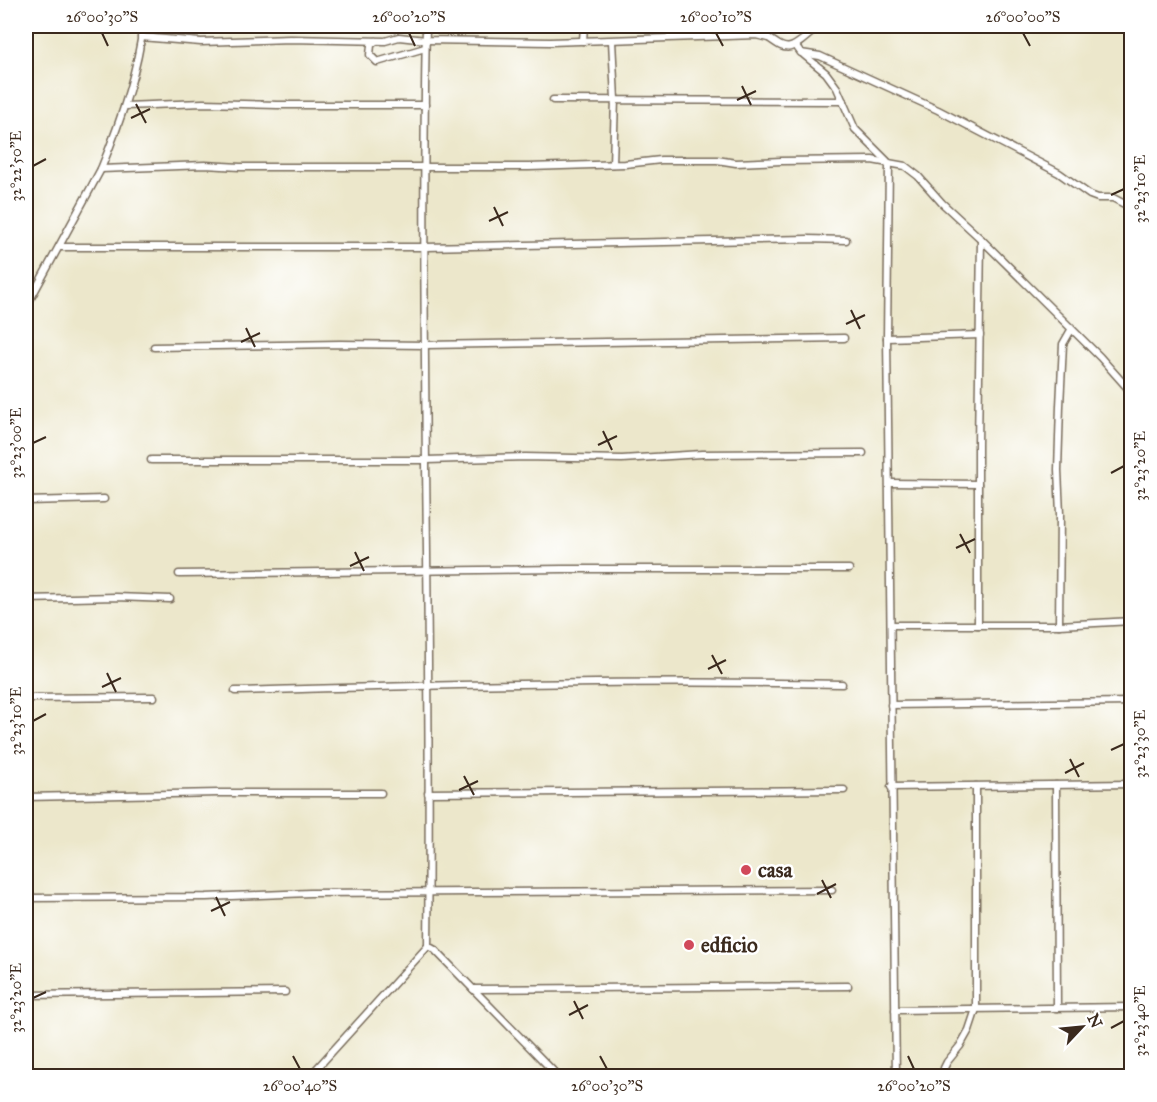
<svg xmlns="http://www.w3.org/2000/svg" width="1157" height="1102" font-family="'IM FELL Great Primer',serif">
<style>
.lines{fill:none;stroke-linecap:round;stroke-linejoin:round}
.minor-casing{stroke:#796c5b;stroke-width:9}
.minor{stroke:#fff;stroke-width:6}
.ticks{fill:none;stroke:#3b2a1e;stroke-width:2}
.poi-dot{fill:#d1495b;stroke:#fff;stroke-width:2}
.labels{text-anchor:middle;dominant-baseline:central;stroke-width:5;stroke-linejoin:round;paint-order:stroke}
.poi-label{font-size:21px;font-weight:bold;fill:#3b2a1e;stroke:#fff;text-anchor:start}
.neatline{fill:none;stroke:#3b2a1e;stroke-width:2}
.ticks-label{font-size:15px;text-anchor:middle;fill:#3b2a1e}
</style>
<rect width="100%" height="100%" fill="#fff"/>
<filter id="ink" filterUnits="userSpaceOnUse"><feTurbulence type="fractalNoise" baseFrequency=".0167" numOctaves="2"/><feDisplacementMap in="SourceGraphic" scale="12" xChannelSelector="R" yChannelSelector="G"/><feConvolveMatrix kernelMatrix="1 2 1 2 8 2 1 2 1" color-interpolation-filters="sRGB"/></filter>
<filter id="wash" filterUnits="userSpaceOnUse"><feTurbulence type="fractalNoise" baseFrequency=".008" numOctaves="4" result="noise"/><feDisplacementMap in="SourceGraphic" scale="24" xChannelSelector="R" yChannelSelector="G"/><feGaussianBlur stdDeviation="1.35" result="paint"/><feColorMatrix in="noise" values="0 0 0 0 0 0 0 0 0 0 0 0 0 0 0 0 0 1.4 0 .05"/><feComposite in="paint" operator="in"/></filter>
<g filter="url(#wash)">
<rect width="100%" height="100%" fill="#ece7cb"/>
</g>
<g filter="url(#ink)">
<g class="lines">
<g class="minor-casing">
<g id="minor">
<path d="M426 26C420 332 432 639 428 946"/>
<path d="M751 26C789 50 782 59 819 26"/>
<path d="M141 37 201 42 290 39 385 41 399 37 426 40 550 42 756 35 768 38"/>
<path d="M376 41 371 45 370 55 377 62 425 48"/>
<path d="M583 41 584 26"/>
<path d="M612 41 615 99 613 164"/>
<path d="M796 46 801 53 820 56 938 110 1059 173 1090 195 1098 198H1113L1132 208"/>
<path d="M804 55 826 73 837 88 855 129 887 161"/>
<path d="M553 100 843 101"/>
<path d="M125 106 203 103 278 105H425"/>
<path d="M889 163 887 338 896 1076"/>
<path d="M101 169 205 165 240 167H529L625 164 661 160H717L736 163 781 161 872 160 905 166 918 176 942 203 981 239 1100 357 1132 393"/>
<path d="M59 247H426L808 239 846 240"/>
<path d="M26 307 101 169C120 123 137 75 143 26"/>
<path d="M887 338 980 335"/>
<path d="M154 347 340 344 426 345 844 338"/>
<path d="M151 460H427L525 457 622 459 702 454 863 453"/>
<path d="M890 483 978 484"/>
<path d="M26 501 104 499"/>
<path d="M179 574 563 569H849"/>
<path d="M26 599 116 597 170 599"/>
<path d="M891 625H1059L1132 621"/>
<path d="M978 625V445L981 239"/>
<path d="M1059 625 1060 514 1058 470 1060 406 1063 344 1071 330"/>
<path d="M235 691C437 685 640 680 842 684"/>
<path d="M26 698 154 697"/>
<path d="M891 705 1132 702"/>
<path d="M1056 785 1057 1008"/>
<path d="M891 787 1132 784"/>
<path d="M428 793 844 790"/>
<path d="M26 797 219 793H381"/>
<path d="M26 898 206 897 310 893 832 890"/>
<path d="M473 989 848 986"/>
<path d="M26 995 285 992"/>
<path d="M895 1010 1132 1007"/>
<path d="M310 1076 428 946 435 950 558 1076"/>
<path d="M946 1076 944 1068 947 1062 960 1046 969 1030 976 1009V786"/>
</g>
</g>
<use href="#minor" class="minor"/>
</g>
</g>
<path class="ticks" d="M102 33 108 46M409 33 415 46M716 33 723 46M1023 33 1030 46M742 86 751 105M737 100 756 91M136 104 146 123M131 118 150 109M33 166 46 159M1111 195 1124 189M494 207 503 226M489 221 508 212M851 310 860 329M846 324 865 315M246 328 255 347M241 342 260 333M603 431 612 450M33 443 46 437M598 445 617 436M1111 473 1124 466M960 534 970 553M956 548 975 539M355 552 364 571M350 566 369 557M712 655 722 674M708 669 726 660M107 673 116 692M102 687 121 678M33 721 46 714M1111 750 1124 744M1070 759 1079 777M1065 773 1084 763M464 776 474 795M459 790 478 781M822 880 831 898M817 894 836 884M216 897 225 916M211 911 230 902M33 998 46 992M574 1001 583 1019M569 1015 588 1005M1111 1028 1124 1021M293 1056 300 1069M600 1056 607 1069M908 1056 914 1069"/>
<g class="poi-dot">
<circle cx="746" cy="870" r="6"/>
<circle cx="689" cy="945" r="6"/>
</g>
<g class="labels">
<g class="poi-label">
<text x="758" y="870">casa</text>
<text x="701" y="945">edficio</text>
</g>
</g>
<rect width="1157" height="1102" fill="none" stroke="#fff" stroke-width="66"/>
<g transform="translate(1082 1027) rotate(64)" stroke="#ffffff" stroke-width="4.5" paint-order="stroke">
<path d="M0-4.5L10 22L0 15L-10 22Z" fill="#3b2a1e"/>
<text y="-9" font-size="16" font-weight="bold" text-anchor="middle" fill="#3b2a1e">N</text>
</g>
<rect x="33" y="33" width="1091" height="1036" class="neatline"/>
<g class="ticks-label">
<text x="102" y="22">26°00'30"S</text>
<text x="409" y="22">26°00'20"S</text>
<text x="716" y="22">26°00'10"S</text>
<text x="1023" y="22">26°00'00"S</text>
<text transform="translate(16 166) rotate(-90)" y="5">32°22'50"E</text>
<text transform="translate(1140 189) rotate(-90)" y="5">32°23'10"E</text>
<text transform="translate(16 443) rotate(-90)" y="5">32°23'00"E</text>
<text transform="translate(1140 466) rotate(-90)" y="5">32°23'20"E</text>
<text transform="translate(16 721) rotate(-90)" y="5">32°23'10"E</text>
<text transform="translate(1140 744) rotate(-90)" y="5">32°23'30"E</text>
<text transform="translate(16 998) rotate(-90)" y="5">32°23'20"E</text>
<text transform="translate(1140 1021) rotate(-90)" y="5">32°23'40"E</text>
<text x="300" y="1091">26°00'40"S</text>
<text x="607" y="1091">26°00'30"S</text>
<text x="914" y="1091">26°00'20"S</text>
</g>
</svg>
